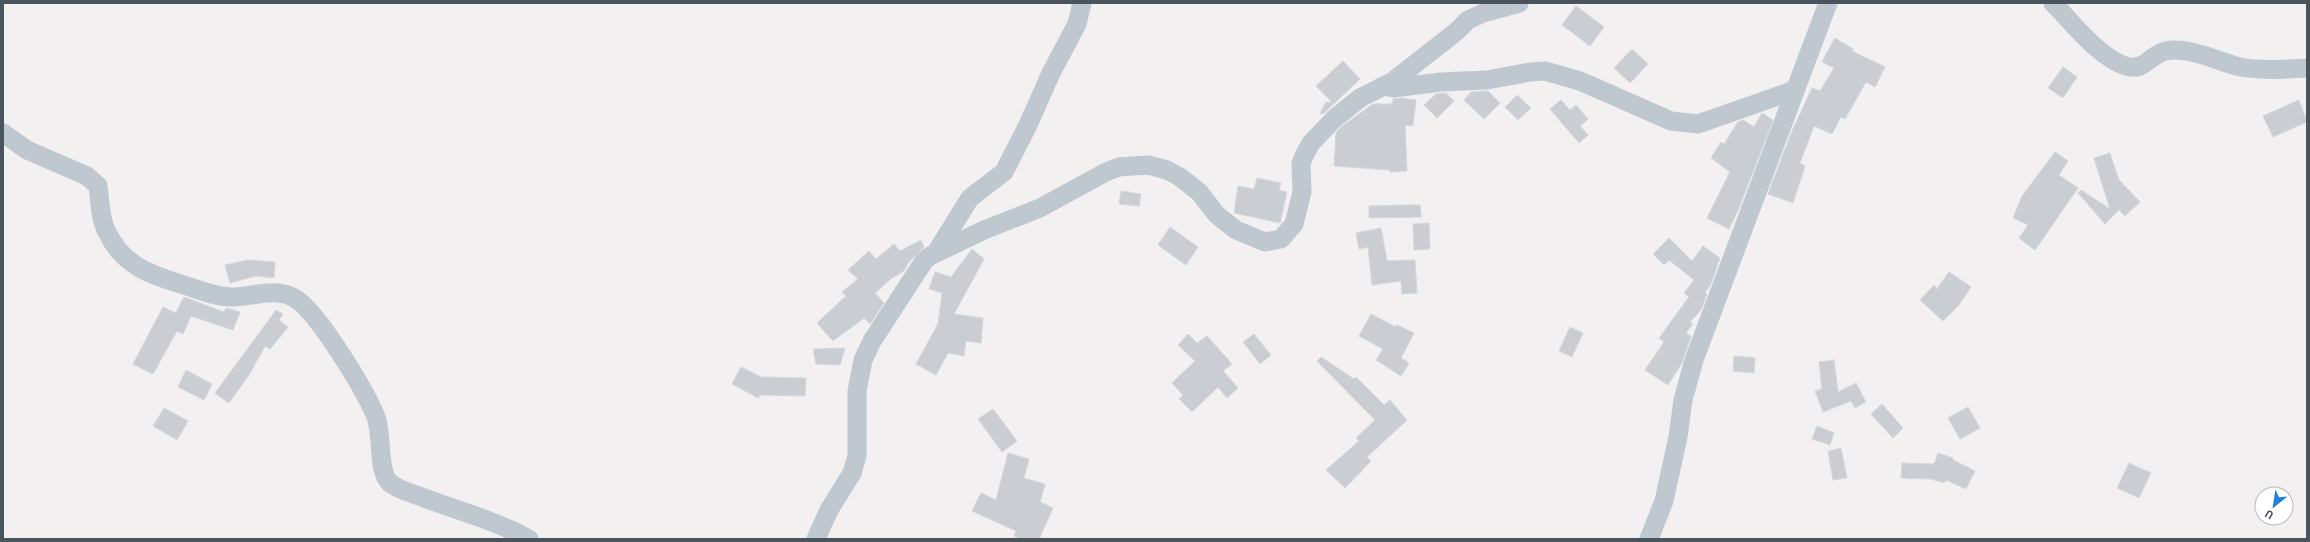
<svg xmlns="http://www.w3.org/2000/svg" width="2310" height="542" font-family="Roboto,sans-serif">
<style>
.building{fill:#caced2;stroke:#d4d7db}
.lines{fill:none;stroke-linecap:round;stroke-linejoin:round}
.minor{stroke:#bec8ce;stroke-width:19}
</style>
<rect width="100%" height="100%" fill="#f2f0f0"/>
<g class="building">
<path d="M1576 6 1604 27 1590 46 1562 25Z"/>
<path d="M1835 38 1853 49 1852 51 1885 67 1875 87 1866 82 1845 119 1841 117 1832 134 1814 126 1800 163 1805 166 1793 203 1768 194 1792 131 1812 88 1820 91 1834 68 1822 62Z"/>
<path d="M1632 49 1648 64 1630 83 1614 68Z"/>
<path d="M1343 61 1360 79 1323 114 1320 113 1326 102H1332L1316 86Z"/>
<path d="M2063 67 2077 77 2063 98 2048 88Z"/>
<path d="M1488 91 1500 103 1484 119 1464 100 1471 92Z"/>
<path d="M1446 93 1454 101 1437 118 1424 105 1436 94Z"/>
<path d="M1517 95 1531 108 1518 120 1505 107Z"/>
<path d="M1402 98 1416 100 1413 126 1405 125 1407 171 1390 172V170L1334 166 1336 133 1341 127 1373 104H1392L1393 99Z"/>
<path d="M1561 100 1570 110 1576 105 1588 119 1580 126 1588 135 1579 143 1550 109Z"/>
<path d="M2299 100 2307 122 2273 137 2263 116Z"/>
<path d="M1762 113 1773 120 1739 208 1729 229 1707 218 1730 172 1711 158 1721 142 1724 144 1738 122 1743 120 1754 127Z"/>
<path d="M2055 152 2068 161 2059 175 2078 188 2035 250 2019 238 2028 225 2013 218 2022 196Z"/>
<path d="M2110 153 2119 180 2140 202 2125 216 2119 210 2105 224 2078 193 2081 190 2110 209 2094 158Z"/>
<path d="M1257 178 1281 183 1279 190 1287 192 1280 223 1234 213 1238 186 1254 189Z"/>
<path d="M1121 191 1141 194 1139 206 1119 204Z"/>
<path d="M1406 205H1420L1421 217 1369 218V206Z"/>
<path d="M1429 223 1430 249 1414 250 1413 224Z"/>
<path d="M1170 227 1198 247 1186 265 1158 245Z"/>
<path d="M1381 228 1387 261 1415 260 1417 293 1402 294 1401 281 1372 285 1368 247 1359 249 1356 233Z"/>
<path d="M1669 238 1692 261 1703 246 1720 258 1710 286 1705 292 1707 294 1701 310 1690 322 1693 324 1686 333 1691 336 1682 363 1668 385 1645 370 1664 342 1659 338 1689 297 1684 293 1694 280 1669 260 1664 265 1653 254Z"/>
<path d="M921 240 924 247 908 263 904 271 892 278 875 293 884 303 870 324 864 318 833 341 817 323 846 296 842 292 858 279 848 270 869 251 876 259 894 244 900 251Z"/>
<path d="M972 249 984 259 954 314 983 318 981 343 966 341 964 356 948 353 936 375 916 364 938 324 942 293 929 289 935 272 951 277Z"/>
<path d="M248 260 275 262 274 278 256 276 230 283 225 265Z"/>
<path d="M1949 272 1971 287 1958 306 1943 321 1920 300 1934 285 1937 289Z"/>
<path d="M184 297 224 312 226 308 240 312 233 330 191 316 183 334 177 331 153 374 133 364 163 307 176 313Z"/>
<path d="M276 310 283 314 279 320 288 327 270 349 265 346 249 375 229 403 215 393Z"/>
<path d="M1371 314 1396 327 1397 325 1414 333 1401 358 1409 363 1401 376 1376 360 1383 349 1359 336Z"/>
<path d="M1570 327 1583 333 1572 357 1559 351Z"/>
<path d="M1188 334 1197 343 1207 336 1232 364 1223 371 1238 388 1227 398 1218 387 1192 412 1179 399 1183 395 1172 383 1195 361 1178 345Z"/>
<path d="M1254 334 1271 355 1260 364 1243 342Z"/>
<path d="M845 348 840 365 816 364 813 349Z"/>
<path d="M1734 356 1755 358 1754 373 1733 371Z"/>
<path d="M1321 357 1354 379 1356 377 1384 405 1390 400 1407 420 1367 457 1371 461 1345 488 1326 470 1359 441 1356 438 1375 420 1317 361Z"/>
<path d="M1834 360 1838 392 1856 383 1866 402 1855 408 1851 401 1823 412 1815 391 1822 389 1819 362Z"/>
<path d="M741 367 761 377 806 378 805 396 760 395 758 398 732 384Z"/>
<path d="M186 370 212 384 204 400 178 387Z"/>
<path d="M1882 404 1903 428 1893 438 1871 414Z"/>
<path d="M1968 407 1980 428 1960 439 1948 418Z"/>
<path d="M164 408 188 421 177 440 153 426Z"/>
<path d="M993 409 1017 441 1002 452 978 419Z"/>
<path d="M1817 426 1834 433 1830 445 1812 439Z"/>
<path d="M1841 448 1847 478 1833 480 1828 451Z"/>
<path d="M1008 453 1029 459 1024 478 1045 484 1040 502 1053 508 1039 539H1021L1014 536 1016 531 972 511 981 493 996 500Z"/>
<path d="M1938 453 1953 458V460L1975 471 1966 489 1946 480 1944 483 1931 479 1901 478 1902 463 1934 464Z"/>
<path d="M2129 463 2151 473 2139 498 2117 488Z"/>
</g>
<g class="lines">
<g class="minor">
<path d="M2053 3C2072 22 2099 58 2126 66 2145 72 2150 54 2166 51 2187 46 2220 62 2240 67 2262 71 2285 69 2307 68"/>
<path d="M1383 86 1393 88 1441 82 1487 80 1530 72 1545 71 1580 81 1671 121 1698 124 1795 90"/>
<path d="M3 133 27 150 87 176 98 186C100 200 100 220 107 232 123 266 151 275 184 285 199 290 216 297 232 297 253 297 277 286 296 299 319 314 365 390 376 417 383 436 377 472 390 483 400 491 415 494 427 499 462 512 496 521 529 539"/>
<path d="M937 251 970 198 1004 172 1028 125 1051 73 1077 24 1082 3"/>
<path d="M816 539 829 510 852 473 857 456V391L863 360 872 341 924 261 930 256 984 230 1040 208 1106 172 1119 167 1133 166 1148 165 1167 170 1180 177 1199 192 1217 215 1236 230 1265 242 1281 239 1294 224 1302 192 1301 163 1305 154 1311 143 1334 119 1360 98 1392 82 1457 31 1468 20 1483 13 1519 3"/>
<path d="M1649 539 1664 501 1678 437 1683 400 1694 360 1828 3"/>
</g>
</g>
<rect width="2310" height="542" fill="none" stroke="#48555d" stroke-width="8"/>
<g transform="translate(2274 506) rotate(210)"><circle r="19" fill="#ffffff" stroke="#b6bbbe"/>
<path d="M0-3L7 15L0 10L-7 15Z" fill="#1f81de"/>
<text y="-6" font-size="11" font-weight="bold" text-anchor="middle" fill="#48555d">U</text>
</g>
</svg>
